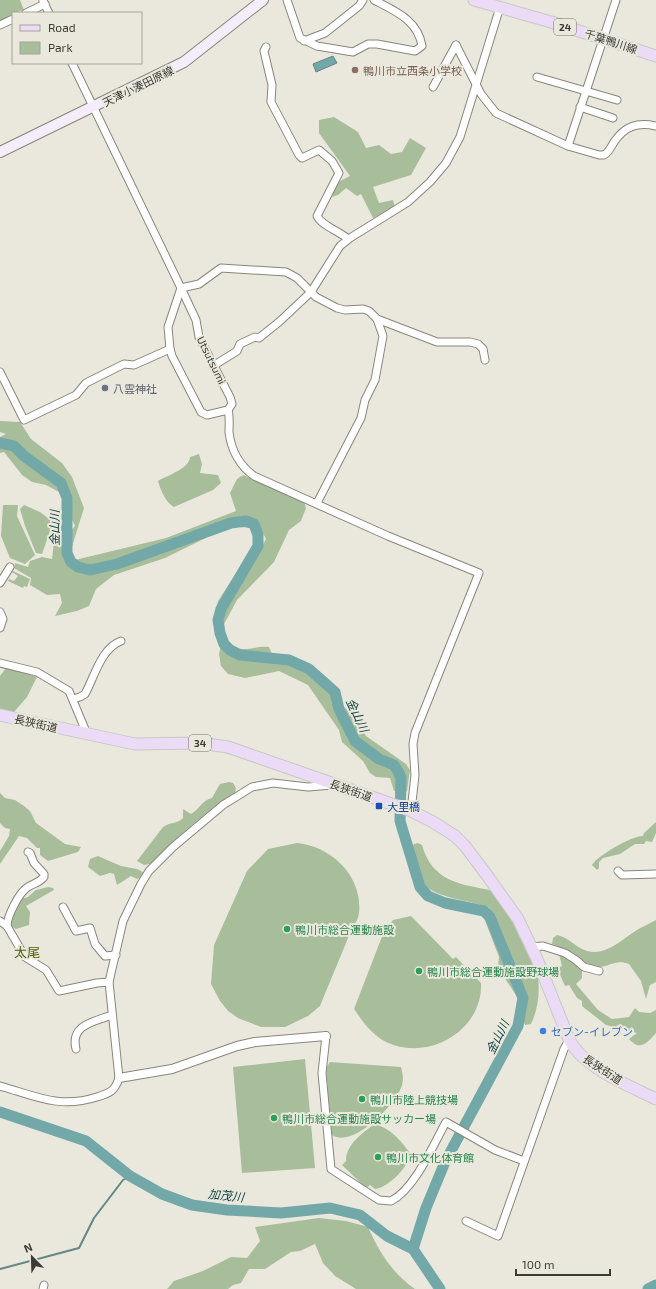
<svg xmlns="http://www.w3.org/2000/svg" width="656" height="1289" font-family="'Exo 2','Noto Sans JP',sans-serif">
<style>
.green{fill:#a8be9b}
.water{fill:#73a8a9;stroke:#628786}
.lines{fill:none;stroke-linecap:round;stroke-linejoin:round}
.stream{stroke:#628786;stroke-width:2}
.river{stroke:#73a8a9;stroke-width:11}
.minor-casing{stroke:#88867c;stroke-width:9}
.tertiary-casing{stroke:#88867c;stroke-width:10}
.secondary-casing{stroke:#88867c;stroke-width:12}
.primary-casing{stroke:#c8c8c7;stroke-width:13}
.minor{stroke:#fff;stroke-width:7}
.tertiary{stroke:#fff;stroke-width:8}
.secondary{stroke:#f5edfa;stroke-width:10}
.primary{stroke:#ecdbf6;stroke-width:11}
.education-dot{fill:#8d6e63;stroke:#eae8dd;stroke-width:1.5}
.worship-dot{fill:#6b7280;stroke:#eae8dd;stroke-width:1.5}
.transit-dot{fill:#1a4fb4;stroke:#eae8dd;stroke-width:1.5}
.leisure-dot{fill:#2e9e5b;stroke:#eae8dd;stroke-width:1.5}
.shop-dot{fill:#3f7fe0;stroke:#eae8dd;stroke-width:1.5}
.labels{text-anchor:middle;dominant-baseline:central;stroke-width:4;stroke-linejoin:round;paint-order:stroke}
.shield{fill:#eae8dd;stroke:#706f68;stroke-width:1}
.shield-label{font-size:10px;font-weight:bold;fill:#3b3b36}
.street-label{font-size:11px;fill:#3b3b36;stroke:#eae8dd}
.education-label{font-size:11px;fill:#785e54;stroke:#eae8dd;text-anchor:start}
.worship-label{font-size:11px;fill:#5b616d;stroke:#eae8dd;text-anchor:start}
.transit-label{font-size:11px;fill:#164399;stroke:#eae8dd;text-anchor:start}
.leisure-label{font-size:11px;fill:#27864d;stroke:#eae8dd;text-anchor:start}
.shop-label{font-size:11px;fill:#366cbe;stroke:#eae8dd;text-anchor:start}
.water-label{font-size:12px;font-style:italic;fill:#124445;stroke:#eae8dd}
.quarter-label{font-size:13px;fill:#515d0b;stroke:#eae8dd}
</style>
<rect width="100%" height="100%" fill="#eae8dd"/>
<g class="green">
<path d="M0 0H20L24 10 13 13V16L0 22Z"/>
<path d="M334 117 358 132 366 148 379 145 391 154 402 152 410 138 426 148 411 175 373 187 379 203 393 200 395 207 373 218 361 194 357 196 346 188 338 195 332 197 336 183 350 176 319 133V120Z"/>
<path d="M0 421 20 422 31 439 62 463 72 477 84 508 70 553 75 560 166 538 236 511 230 493 237 479 243 475 304 502 306 508 301 521 289 530 274 562 237 600 223 626 215 616 218 601 240 567 258 554 266 539 261 529 230 526 165 558 114 575 96 589 89 606 77 611 55 616 62 603 60 594 47 595 30 585 31 578 14 568 15 563 28 567 30 561 42 557 52 559 56 524 59 522 71 531 75 526 61 493 46 485 32 482 22 475 4 452 0 453V437L6 434 0 432Z"/>
<path d="M199 454 202 464 200 473 218 475 221 483 213 490 174 507C166 503 160 489 158 481 168 475 189 469 190 457Z"/>
<path d="M3 505H18L17 516 35 555 25 564 10 558 1 536Z"/>
<path d="M24 505 40 512 53 522 42 554 36 553 25 526 20 509Z"/>
<path d="M13 571 30 579 27 587 24 586 23 588 8 581 9 579 14 581 18 576 12 572Z"/>
<path d="M221 645C229 645 235 649 243 649 252 649 260 646 269 647L272 654C302 661 323 667 340 694L334 702 333 707 341 704 355 718 366 736 406 764 410 770 407 791 404 793 394 791 390 778 376 777 370 773 363 761 342 742 339 730 308 685 279 671 245 678 228 674 221 666 219 654Z"/>
<path d="M6 668 21 671 37 677 27 697 14 712 0 709V676Z"/>
<path d="M229 782 233 783 236 788 235 793C204 812 177 838 150 864L144 865 137 861 163 827C170 822 177 824 183 818V809L191 814C200 809 201 801 212 798L220 784Z"/>
<path d="M0 793 5 798 15 800 24 806 30 811 36 823 65 844 81 847 78 852 48 861 40 855V848H37L27 838 19 836 0 864V851L9 836 10 829 5 828 0 823Z"/>
<path d="M656 822V833L652 842 646 841 644 844H635L620 854 603 858 599 862V868L597 870 592 865C597 856 633 835 643 836L644 833Z"/>
<path d="M297 843C331 846 363 876 359 913 358 921 351 930 348 938 339 961 329 983 320 1006L308 1016 285 1027H261L238 1018 228 1011 220 1001 211 984 214 945 247 871 268 849Z"/>
<path d="M418 843 422 845C430 873 448 882 475 887 482 889 490 889 495 893 506 903 537 962 538 977 540 993 538 1009 531 1024L525 1025 523 1020 524 1007 502 974 498 965 499 957 484 918 490 908C471 900 431 898 421 881 415 871 418 858 412 847L414 844Z"/>
<path d="M98 856 121 866 137 869 143 872 141 877 137 879 131 876 117 885 114 874 110 873 100 876 88 867 90 859Z"/>
<path d="M48 887 53 888 54 890 26 906 30 912 29 925 16 929 9 925 21 899 28 897 36 890Z"/>
<path d="M411 916 453 959 456 957 481 983C483 1031 428 1062 386 1042 371 1034 363 1022 354 1009L383 934 393 920Z"/>
<path d="M656 920V982L650 985 646 999 641 981 629 964C616 959 609 967 599 967 581 966 568 949 552 944L553 938 557 935C569 937 576 948 587 951 605 956 620 941 634 932 641 927 649 924 656 920Z"/>
<path d="M559 954H564L582 970V978L576 984 598 1010 612 1019 629 1017 635 1008 639 1012 650 1013 656 1010V1033C648 1042 640 1052 629 1039L637 1033 606 1025 582 1006V1001L577 998 569 985 565 986 557 968 562 966Z"/>
<path d="M305 1059 315 1168 242 1173 233 1067Z"/>
<path d="M330 1062 401 1067C403 1074 404 1081 401 1088 394 1106 352 1149 332 1135L326 1068Z"/>
<path d="M374 1124C391 1128 400 1140 410 1153 410 1166 388 1188 375 1189L370 1185 366 1188 342 1165 346 1161C346 1144 362 1134 374 1124Z"/>
<path d="M319 1218 346 1221 368 1227C379 1252 393 1274 415 1289H356L335 1276 323 1263 315 1244 300 1251 291 1252 265 1269H249L241 1283 233 1285 228 1289H167L174 1281 203 1271 231 1257 247 1258 260 1241 255 1227Z"/>
</g>
<path class="water" d="M333 56 337 63 316 72 313 64Z"/>
<g class="lines">
<path class="stream" d="M0 1269 79 1248 94 1218 123 1180 130 1176"/>
<g class="river">
<path d="M0 443 14 446 24 456 61 483 67 498V553L71 562 78 567 90 570 117 564 231 523 246 521 254 524 258 535V546L221 609 218 620 220 633 224 644 230 650 240 655 289 660 309 669 335 692 339 709 355 741 379 759 394 765 398 771 401 778 400 821 420 887 428 896 445 903 484 911 490 917 523 998 518 1026 445 1162 426 1208 413 1249"/>
<path d="M0 1112 86 1141 130 1176 162 1194 192 1205 227 1210 281 1213 330 1208 360 1215 387 1236 413 1249 440 1289"/>
<path d="M648 1289 656 1285"/>
</g>
<g class="minor-casing">
<g id="minor">
<path d="M287 0 300 38 317 46 353 52 368 44H377L415 51 422 46C418 20 395 11 374 0"/>
<path d="M43 1 49 13"/>
<path d="M26 13 45 4"/>
<path d="M0 25 13 19"/>
<path d="M304 41 325 33 359 6 363 0"/>
<path d="M456 45 481 94 496 113 568 146 599 155H604C609 152 611 147 614 142 625 126 637 122 656 126"/>
<path d="M266 47 264 51 272 85 271 102 299 155 302 158 319 150 332 161 339 173 317 216C322 226 339 231 348 239"/>
<path d="M72 63 181 288 168 327 170 349 172 356 201 412 207 415 228 410C230 417 229 425 229 432 231 450 240 466 254 476L388 536 479 573 415 733 413 744 415 775 411 811"/>
<path d="M537 77 617 100"/>
<path d="M433 87 456 45"/>
<path d="M580 107 613 118"/>
<path d="M568 146 616 0"/>
<path d="M213 366 237 351 240 344 255 337 259 338 279 322 311 292 340 246 350 238 408 202 430 182 446 163 460 137 500 7"/>
<path d="M0 372 24 420 76 395 86 383 124 364 134 365 170 349"/>
<path d="M228 410 232 404 230 397 199 337 196 320 181 288 199 284 221 268 286 272 297 278 316 297 337 308 345 310 363 309 369 311 377 319 437 342H470L478 344 483 349 485 360"/>
<path d="M317 503 361 418 365 400 375 380 383 336 377 319"/>
<path d="M0 583 10 567"/>
<path d="M0 612 3 619 0 628"/>
<path d="M0 663 37 672 69 691 87 734"/>
<path d="M73 699 80 697 85 694C94 678 101 648 121 641"/>
<path d="M618 871 622 875 656 874"/>
<path d="M63 907 76 931 90 928 95 944 105 956 116 955"/>
<path d="M0 921 7 926 25 957 46 970 59 991 97 983 109 982"/>
<path d="M7 926C7 917 19 892 28 887 34 883 39 883 44 877V874L34 863 30 853 28 852"/>
<path d="M532 947 543 946 565 953 576 960 584 967 599 971"/>
<path d="M326 1036 322 1073 331 1169 379 1200 391 1201C415 1189 433 1145 446 1122L495 1150 524 1161"/>
<path d="M76 1049C70 1025 93 1022 112 1015"/>
<path d="M0 1086C36 1096 59 1109 97 1097 110 1093 115 1091 119 1078L109 982 123 921 141 884 149 871 173 847 223 805 252 787 273 783 308 787 332 785"/>
<path d="M466 1221 498 1236 564 1049 569 1040"/>
<path d="M43 1289 44 1285"/>
</g>
</g>
<g class="tertiary-casing">
<path id="tertiary" d="M119 1078 172 1069 237 1046 255 1042 326 1036"/>
</g>
<g class="secondary-casing">
<path id="secondary" d="M0 152 184 62 263 0"/>
</g>
<g class="primary-casing">
<g id="primary">
<path d="M474 0 551 22 656 56"/>
<path d="M0 715 135 744 200 743 228 747 409 810 433 822 455 836 465 846 489 878 518 919 537 959 568 1037C581 1067 628 1085 656 1099"/>
</g>
</g>
<use href="#minor" class="minor"/>
<use href="#tertiary" class="tertiary"/>
<use href="#secondary" class="secondary"/>
<use href="#primary" class="primary"/>
</g>
<circle class="education-dot" cx="355" cy="70" r="4"/>
<circle class="worship-dot" cx="105" cy="388" r="4"/>
<rect class="transit-dot" x="375" y="802" width="8" height="8" rx="2"/>
<g class="leisure-dot">
<circle cx="287" cy="929" r="4"/>
<circle cx="419" cy="971" r="4"/>
<circle cx="362" cy="1099" r="4"/>
<circle cx="274" cy="1118" r="4"/>
<circle cx="378" cy="1157" r="4"/>
</g>
<circle class="shop-dot" cx="543" cy="1031" r="4"/>
<g class="labels">
<g class="shield">
<rect x="554" y="19" width="22" height="16" rx="3"/>
<rect x="189" y="735" width="22" height="16" rx="3"/>
</g>
<g class="shield-label">
<text x="565" y="27">24</text>
<text x="200" y="743">34</text>
</g>
<g class="street-label">
<text transform="translate(611 41) rotate(18)">千葉鴨川線</text>
<text transform="translate(138 86) rotate(-26)">天津小湊田原線</text>
<text transform="translate(212 360) rotate(64)">Utsutsumi</text>
<text transform="translate(36 723) rotate(13)">長狭街道</text>
<text transform="translate(351 790) rotate(19)">長狭街道</text>
<text transform="translate(603 1069) rotate(33)">長狭街道</text>
</g>
<g class="education-label">
<text x="363" y="70">鴨川市立西条小学校</text>
</g>
<g class="worship-label">
<text x="113" y="388">八雲神社</text>
</g>
<g class="transit-label">
<text x="387" y="806">大里橋</text>
</g>
<g class="leisure-label">
<text x="295" y="929">鴨川市総合運動施設</text>
<text x="427" y="971">鴨川市総合運動施設野球場</text>
<text x="370" y="1099">鴨川市陸上競技場</text>
<text x="282" y="1118">鴨川市総合運動施設サッカー場</text>
<text x="386" y="1157">鴨川市文化体育館</text>
</g>
<g class="shop-label">
<text x="551" y="1031">セブン-イレブン</text>
</g>
<g class="water-label">
<text transform="translate(54 528) rotate(-90)">金山川</text>
<text transform="translate(358 715) rotate(65)">金山川</text>
<text transform="translate(497 1037) rotate(-64)">金山川</text>
<text transform="translate(226 1195) rotate(6)">加茂川</text>
</g>
<g class="quarter-label">
<text x="27" y="952">太尾</text>
</g>
</g>
<rect x="12" y="12" width="130" height="52" fill="#eae8dd" stroke="#a4a39a"/>
<rect x="20" y="25" width="20" height="6" fill="#ecdbf6" stroke="#a4a39a"/>
<text x="48" y="32" font-size="12" fill="#3b3b36">Road</text>
<rect x="20" y="42" width="20" height="12" fill="#a8be9b" stroke="#a4a39a"/>
<text x="48" y="52" font-size="12" fill="#3b3b36">Park</text>
<g transform="translate(32 1257) rotate(337)" stroke="#eae8dd" stroke-width="3" paint-order="stroke">
<path d="M0-3L7 15L0 10L-7 15Z" fill="#3b3b36"/>
<text y="-6" font-size="11" font-weight="bold" text-anchor="middle" fill="#3b3b36">N</text>
</g>
<path d="M516 1269v6h94v-6" fill="none" stroke="#3b3b36" stroke-width="2"/>
<text x="522" y="1269" font-size="12" fill="#3b3b36" stroke="#eae8dd" stroke-width="3" paint-order="stroke">100 m</text>
</svg>
